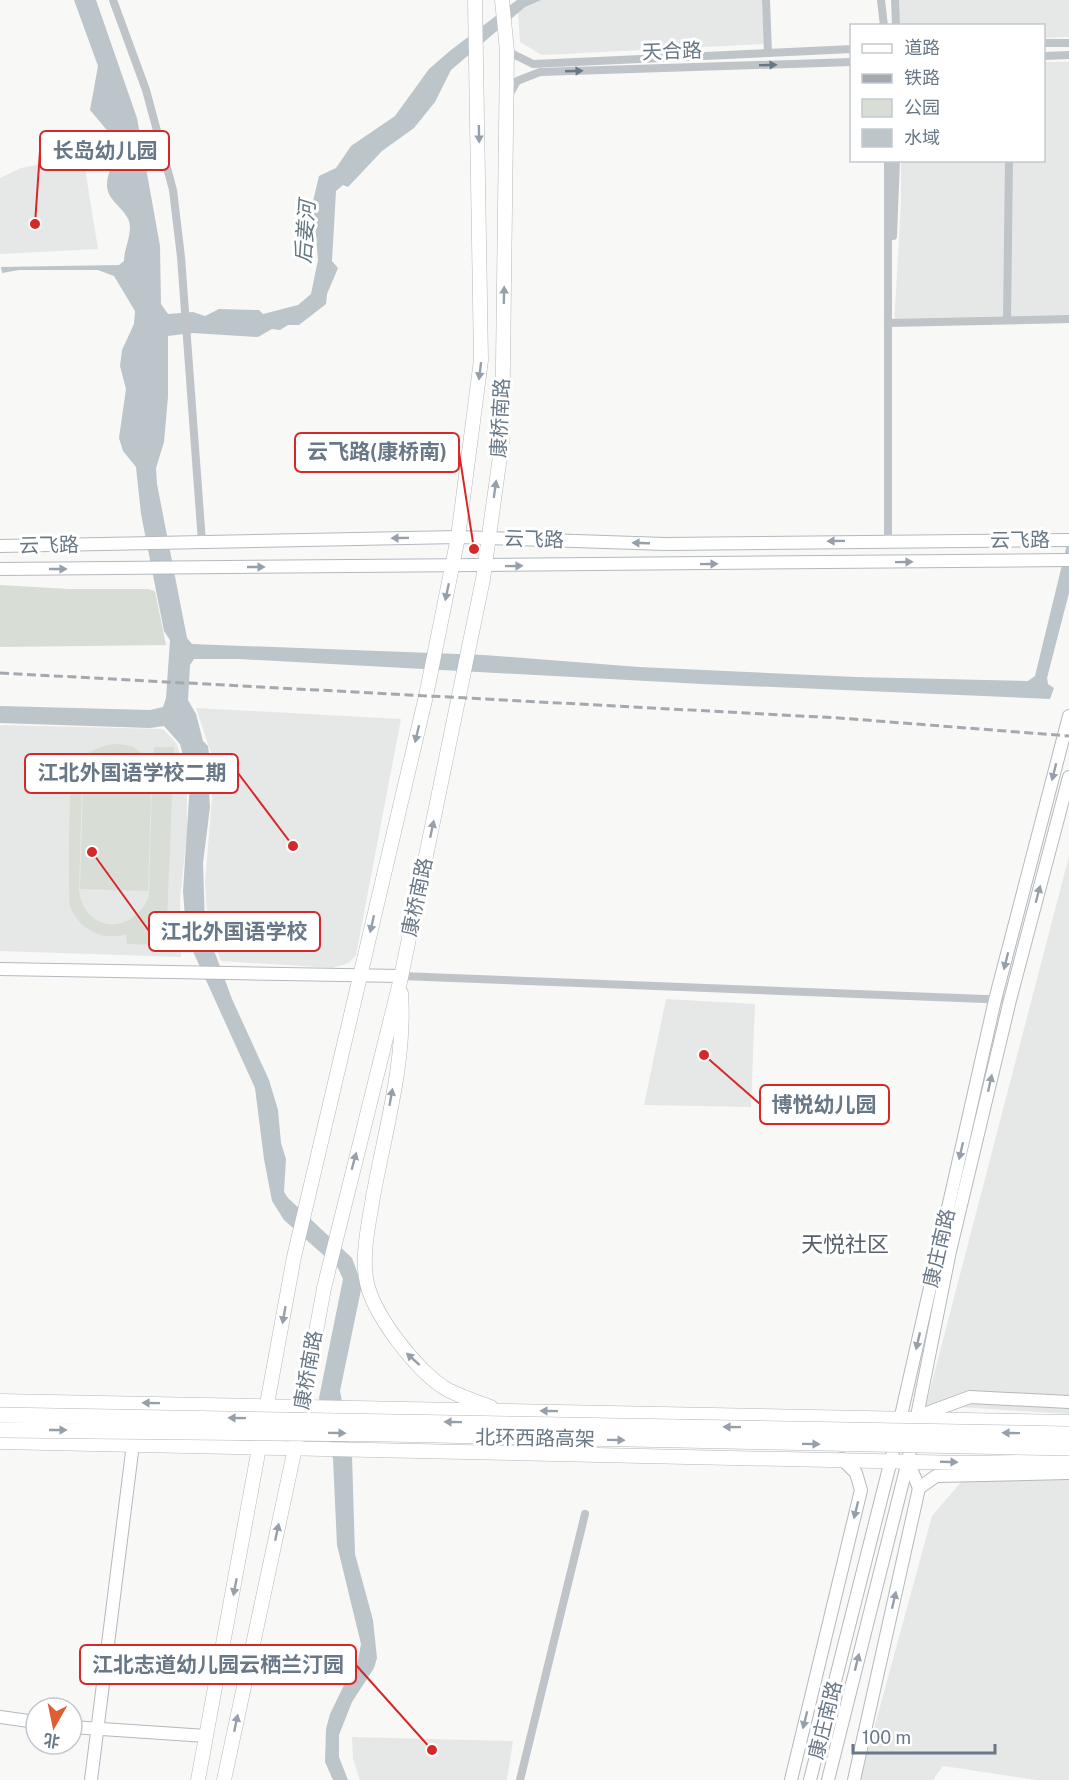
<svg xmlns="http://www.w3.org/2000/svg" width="1069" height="1780" font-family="'Public Sans','Noto Sans SC',sans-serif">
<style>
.built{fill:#e6e7e7}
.green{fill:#d8ddd5;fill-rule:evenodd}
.water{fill:#bbc5ca}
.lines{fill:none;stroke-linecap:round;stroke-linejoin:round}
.secondary-casing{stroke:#b4b9be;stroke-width:14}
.primary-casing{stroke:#b3b8bc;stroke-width:15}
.street{stroke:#bfc4c8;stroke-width:8}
.secondary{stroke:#fff;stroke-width:12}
.primary{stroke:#fff;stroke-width:14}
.rail{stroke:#a3a9af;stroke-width:3;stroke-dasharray:9 4.5;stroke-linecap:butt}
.highway-bridge-casing{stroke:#b3b7bb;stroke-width:16;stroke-linecap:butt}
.highway-bridge{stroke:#fff;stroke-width:15}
.oneway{fill:#687886}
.oneway2{fill:#95a0aa}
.labels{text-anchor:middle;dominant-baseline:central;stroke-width:6;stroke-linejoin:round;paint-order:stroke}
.street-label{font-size:20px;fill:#687886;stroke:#fff}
.water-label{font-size:21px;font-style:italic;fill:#647982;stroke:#fff}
.quarter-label{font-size:22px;fill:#56616b;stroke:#fff}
.leader{fill:none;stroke:#d62828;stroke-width:2}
.callout-dot{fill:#d62828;stroke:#fff;stroke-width:2}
.callout{fill:#fff;stroke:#d62828;stroke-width:2}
.callout-label{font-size:21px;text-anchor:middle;font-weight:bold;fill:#687886}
</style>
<rect width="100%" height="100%" fill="#f8f8f6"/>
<g class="built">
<path d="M517 0H762L764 44 542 55 520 42Z"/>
<path d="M898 0H1069V37L1044 38V26L899 25Z"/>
<path d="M1044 62H1069V323L894 326 901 202V161L1044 160Z"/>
<path d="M83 156 98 249 0 254V178L21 168Z"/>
<path d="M196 708 401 719 356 955 349 963 332 968 221 961 208 928 205 882 212 798 211 753Z"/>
<path d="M0 725 163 729 177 744 187 778V834L180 899 181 957 0 951Z"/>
<path d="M1069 856V1414L926 1405Z"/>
<path d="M666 999 755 1004 751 1107 644 1105Z"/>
<path d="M1069 1480V1780H1036L943 1766 933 1780H860L932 1516 962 1481Z"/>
<path d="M352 1737 513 1741 507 1780H360L353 1759Z"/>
</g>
<g class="green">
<path d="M0 585 69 589H148L155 591 166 645 0 647Z"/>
<path d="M117 744 132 746 153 761 154 747H174L166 945 127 944 126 934C104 942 78 929 70 906 68 892 69 783 73 772 81 754 99 745 117 744ZM110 755C132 752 149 765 152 787L149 896C134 935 85 934 79 891L82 781 92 764Z"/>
<path d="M83 788 151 790 148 891 80 889Z"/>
</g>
<path class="water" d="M74 0H96L137 118 160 246 161 304 168 314 193 312 205 316 219 309 259 310 263 314 298 305 311 294 318 260 313 201 319 176 336 168 351 146 395 116 429 69 451 50 517 0H541L525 7 451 70 435 102 414 128 382 151 348 187 343 185 336 191 332 261 338 268 327 294 326 304 299 325H288L280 330 272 329 258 337 193 333 168 336V397L164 442 156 468 157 484 187 638 192 644 484 655 639 667 856 677 1028 681 1035 676 1069 536V593L1047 678 1048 684 1054 688 1050 699 702 684 239 659H194L190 665 188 700 196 714 203 741 208 746 209 754 207 761 210 807 203 863 205 926 232 999 269 1080 278 1110 281 1143 286 1159 284 1192 288 1198 352 1258 362 1285 340 1391 352 1456 355 1554 373 1620 377 1658 374 1668 352 1702 339 1735V1757L348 1780H333L325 1762 326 1729 330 1714 344 1685 357 1665 361 1644 337 1545 333 1459 319 1398 343 1279 338 1268 284 1220 272 1201 264 1159 255 1088 190 945 186 931 183 891 190 783 180 744 164 726 150 728 0 723V706L150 710 163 707 166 698 170 640 164 631 141 514 136 467 123 451 119 438 126 389 120 366 122 350 134 324 135 311 114 276 98 270H19L2 273 1 267 119 265 124 261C124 247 135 229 127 217 121 206 108 200 107 186 106 176 116 156 116 141L90 110 98 66Z"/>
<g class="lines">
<g class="secondary-casing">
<g id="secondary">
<path d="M0 546 458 537 665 544 1069 540"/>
<path d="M0 569 1069 560"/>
<path d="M0 969 401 976"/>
<path d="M916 1417 970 1397 1069 1402"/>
<path d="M908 1461 919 1488"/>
<path d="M0 1717 36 1722"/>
<path d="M72 1727 206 1736"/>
<path d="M91 1780 133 1444"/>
<path d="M791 1780 861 1490 856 1473 842 1459"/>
<path d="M810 1780 891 1460 995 1000 1069 716"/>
<path d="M828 1780 908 1461 950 1251 1010 1000 1069 777"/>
<path d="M854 1780 919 1488 936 1476 1069 1473"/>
</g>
</g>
<g class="primary-casing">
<g id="primary">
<path d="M401 993C406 1060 385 1131 373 1197 369 1222 362 1253 366 1278 371 1313 418 1373 448 1390 462 1397 477 1402 491 1407"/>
<path d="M0 1401 1069 1422"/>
<path d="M0 1442 963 1463 1069 1461"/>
<path d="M198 1780 294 1257 426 696 458 537 481 360 475 0"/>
<path d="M224 1780 295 1448 324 1288 400 982 483 579 502 442 507 51 502 0"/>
</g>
</g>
<g class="street">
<path d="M113 0 146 90 173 190 181 257 202 542"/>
<path d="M766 0 768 53"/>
<path d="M881 0 884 26"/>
<path d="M895 0 896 26"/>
<path d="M1044 43H1069"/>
<path d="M507 51 533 64 852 49"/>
<path d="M1044 56 1069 55"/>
<path d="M508 97 517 81 540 72 852 62"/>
<path d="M888 160V541"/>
<path d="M893 236 896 160"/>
<path d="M1007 320 1009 160"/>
<path d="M889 323 1069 319"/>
<path d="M401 976 1010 1000"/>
<path d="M520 1780 585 1514"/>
</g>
<use href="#secondary" class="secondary"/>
<use href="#primary" class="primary"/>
<path class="rail" d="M0 673 839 718 1069 736"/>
<g class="highway-bridge-casing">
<g id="highway-bridge">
<path d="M0 1415 1069 1434"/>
<path d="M0 1430 385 1434 1069 1448"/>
</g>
</g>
<use href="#highway-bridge" class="highway-bridge"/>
</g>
<defs><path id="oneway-solid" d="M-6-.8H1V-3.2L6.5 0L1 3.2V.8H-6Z" transform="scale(1.5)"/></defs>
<g class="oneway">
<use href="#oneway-solid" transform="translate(768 65) rotate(-2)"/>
<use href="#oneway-solid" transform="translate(574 71) rotate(-2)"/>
</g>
<g class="oneway2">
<use href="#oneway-solid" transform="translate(479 134) rotate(89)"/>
<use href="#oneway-solid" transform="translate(504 295) rotate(-89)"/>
<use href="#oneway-solid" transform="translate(480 371) rotate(97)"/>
<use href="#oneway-solid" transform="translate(495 489) rotate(-82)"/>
<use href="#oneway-solid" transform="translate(400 538) rotate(179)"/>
<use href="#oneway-solid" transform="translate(836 541) rotate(179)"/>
<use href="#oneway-solid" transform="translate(641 543) rotate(-178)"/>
<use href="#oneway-solid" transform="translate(904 562) rotate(-1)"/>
<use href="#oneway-solid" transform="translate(709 564) rotate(-1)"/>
<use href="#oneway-solid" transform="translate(514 566) rotate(-1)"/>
<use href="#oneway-solid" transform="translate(256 567)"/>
<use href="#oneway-solid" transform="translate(58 569)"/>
<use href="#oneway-solid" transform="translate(447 592) rotate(102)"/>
<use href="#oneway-solid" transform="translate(417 734) rotate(103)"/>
<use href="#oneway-solid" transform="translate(1054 772) rotate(104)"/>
<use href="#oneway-solid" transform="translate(432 829) rotate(-78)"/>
<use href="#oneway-solid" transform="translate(1038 894) rotate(-75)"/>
<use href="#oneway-solid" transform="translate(372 924) rotate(103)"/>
<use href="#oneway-solid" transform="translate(1006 961) rotate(104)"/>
<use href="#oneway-solid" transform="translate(990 1083) rotate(-77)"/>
<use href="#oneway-solid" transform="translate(391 1097) rotate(-80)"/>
<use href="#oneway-solid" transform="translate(961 1151) rotate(103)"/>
<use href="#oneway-solid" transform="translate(354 1161) rotate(-75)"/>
<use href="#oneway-solid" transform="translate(284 1315) rotate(100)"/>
<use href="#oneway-solid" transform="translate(918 1341) rotate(103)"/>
<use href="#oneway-solid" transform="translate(413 1359) rotate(-138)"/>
<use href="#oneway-solid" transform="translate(151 1403) rotate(-179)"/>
<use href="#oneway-solid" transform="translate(549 1411) rotate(-179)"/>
<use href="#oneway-solid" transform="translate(237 1418) rotate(-179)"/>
<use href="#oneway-solid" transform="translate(453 1422) rotate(-179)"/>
<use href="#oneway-solid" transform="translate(732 1427) rotate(-179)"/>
<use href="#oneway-solid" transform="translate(58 1430)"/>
<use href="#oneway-solid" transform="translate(337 1433) rotate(1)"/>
<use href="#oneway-solid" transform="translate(1011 1433) rotate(-179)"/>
<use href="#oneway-solid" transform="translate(616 1440) rotate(1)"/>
<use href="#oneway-solid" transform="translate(811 1444) rotate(1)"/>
<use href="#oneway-solid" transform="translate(949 1462) rotate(2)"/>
<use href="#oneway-solid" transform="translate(856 1510) rotate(104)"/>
<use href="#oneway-solid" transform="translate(277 1532) rotate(-78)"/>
<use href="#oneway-solid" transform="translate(235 1587) rotate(101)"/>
<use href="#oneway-solid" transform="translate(894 1600) rotate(-77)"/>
<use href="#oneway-solid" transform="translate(857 1662) rotate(-76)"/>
<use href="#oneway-solid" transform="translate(805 1720) rotate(104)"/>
<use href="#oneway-solid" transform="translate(236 1723) rotate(-78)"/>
</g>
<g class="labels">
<g class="street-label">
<text transform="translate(672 51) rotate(-2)">天合路</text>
<text transform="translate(500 418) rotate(-87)">康桥南路</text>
<text transform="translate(534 539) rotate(2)">云飞路</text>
<text x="1020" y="540">云飞路</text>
<text transform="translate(49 545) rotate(-1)">云飞路</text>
<text transform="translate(417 897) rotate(-78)">康桥南路</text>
<text transform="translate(939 1248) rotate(-77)">康庄南路</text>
<text transform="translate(308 1370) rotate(-80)">康桥南路</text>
<text transform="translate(535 1438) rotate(1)">北环西路高架</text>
<text transform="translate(825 1720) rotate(-76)">康庄南路</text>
</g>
<g class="water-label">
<text transform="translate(305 232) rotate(-86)">后姜河</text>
</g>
<g class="quarter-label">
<text x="845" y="1244">天悦社区</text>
</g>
</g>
<path class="leader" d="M35 224L40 151M474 549L459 452M293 846L238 773M92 852L149 931M704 1055L760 1104M432 1750L356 1665"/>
<g class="callout-dot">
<circle cx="35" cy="224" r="6"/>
<circle cx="474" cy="549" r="6"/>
<circle cx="293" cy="846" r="6"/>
<circle cx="92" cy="852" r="6"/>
<circle cx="704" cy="1055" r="6"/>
<circle cx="432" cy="1750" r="6"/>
</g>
<g class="callout">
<rect x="40" y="131" width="129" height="39" rx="6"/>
<rect x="295" y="433" width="164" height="39" rx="6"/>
<rect x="25" y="754" width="213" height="39" rx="6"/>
<rect x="149" y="912" width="171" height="39" rx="6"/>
<rect x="760" y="1085" width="129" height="39" rx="6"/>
<rect x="80" y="1645" width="276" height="39" rx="6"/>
</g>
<g class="callout-label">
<text x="105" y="158">长岛幼儿园</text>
<text x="377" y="459">云飞路(康桥南)</text>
<text x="132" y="780">江北外国语学校二期</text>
<text x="234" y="939">江北外国语学校</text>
<text x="824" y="1112">博悦幼儿园</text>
<text x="218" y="1672">江北志道幼儿园云栖兰汀园</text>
</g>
<rect x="850" y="24" width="195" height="138" fill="#ffffff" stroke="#c3c9cf" stroke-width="1.5"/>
<rect x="862" y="44" width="30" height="9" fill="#ffffff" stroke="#c3c9cf" stroke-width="1.5"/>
<text x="904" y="54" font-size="18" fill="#687886">道路</text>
<rect x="862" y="74" width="30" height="9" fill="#a3a9af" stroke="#c3c9cf" stroke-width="1.5"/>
<text x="904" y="84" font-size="18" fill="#687886">铁路</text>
<rect x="862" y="99" width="30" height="18" fill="#d8ddd5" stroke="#c3c9cf" stroke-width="1.5"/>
<text x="904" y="114" font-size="18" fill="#687886">公园</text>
<rect x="862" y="129" width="30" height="18" fill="#bbc5ca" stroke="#c3c9cf" stroke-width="1.5"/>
<text x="904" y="144" font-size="18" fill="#687886">水域</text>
<g transform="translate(54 1726) rotate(189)"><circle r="28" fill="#ffffff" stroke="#c3c9cf" stroke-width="1.5"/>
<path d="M0-4.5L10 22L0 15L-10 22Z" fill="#df5d2f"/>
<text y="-9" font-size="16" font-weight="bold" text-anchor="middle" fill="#687886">北</text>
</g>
<path d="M853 1744v9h142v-9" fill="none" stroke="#687886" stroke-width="3"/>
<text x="862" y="1744" font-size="18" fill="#687886" stroke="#ffffff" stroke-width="4.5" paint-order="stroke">100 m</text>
</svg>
